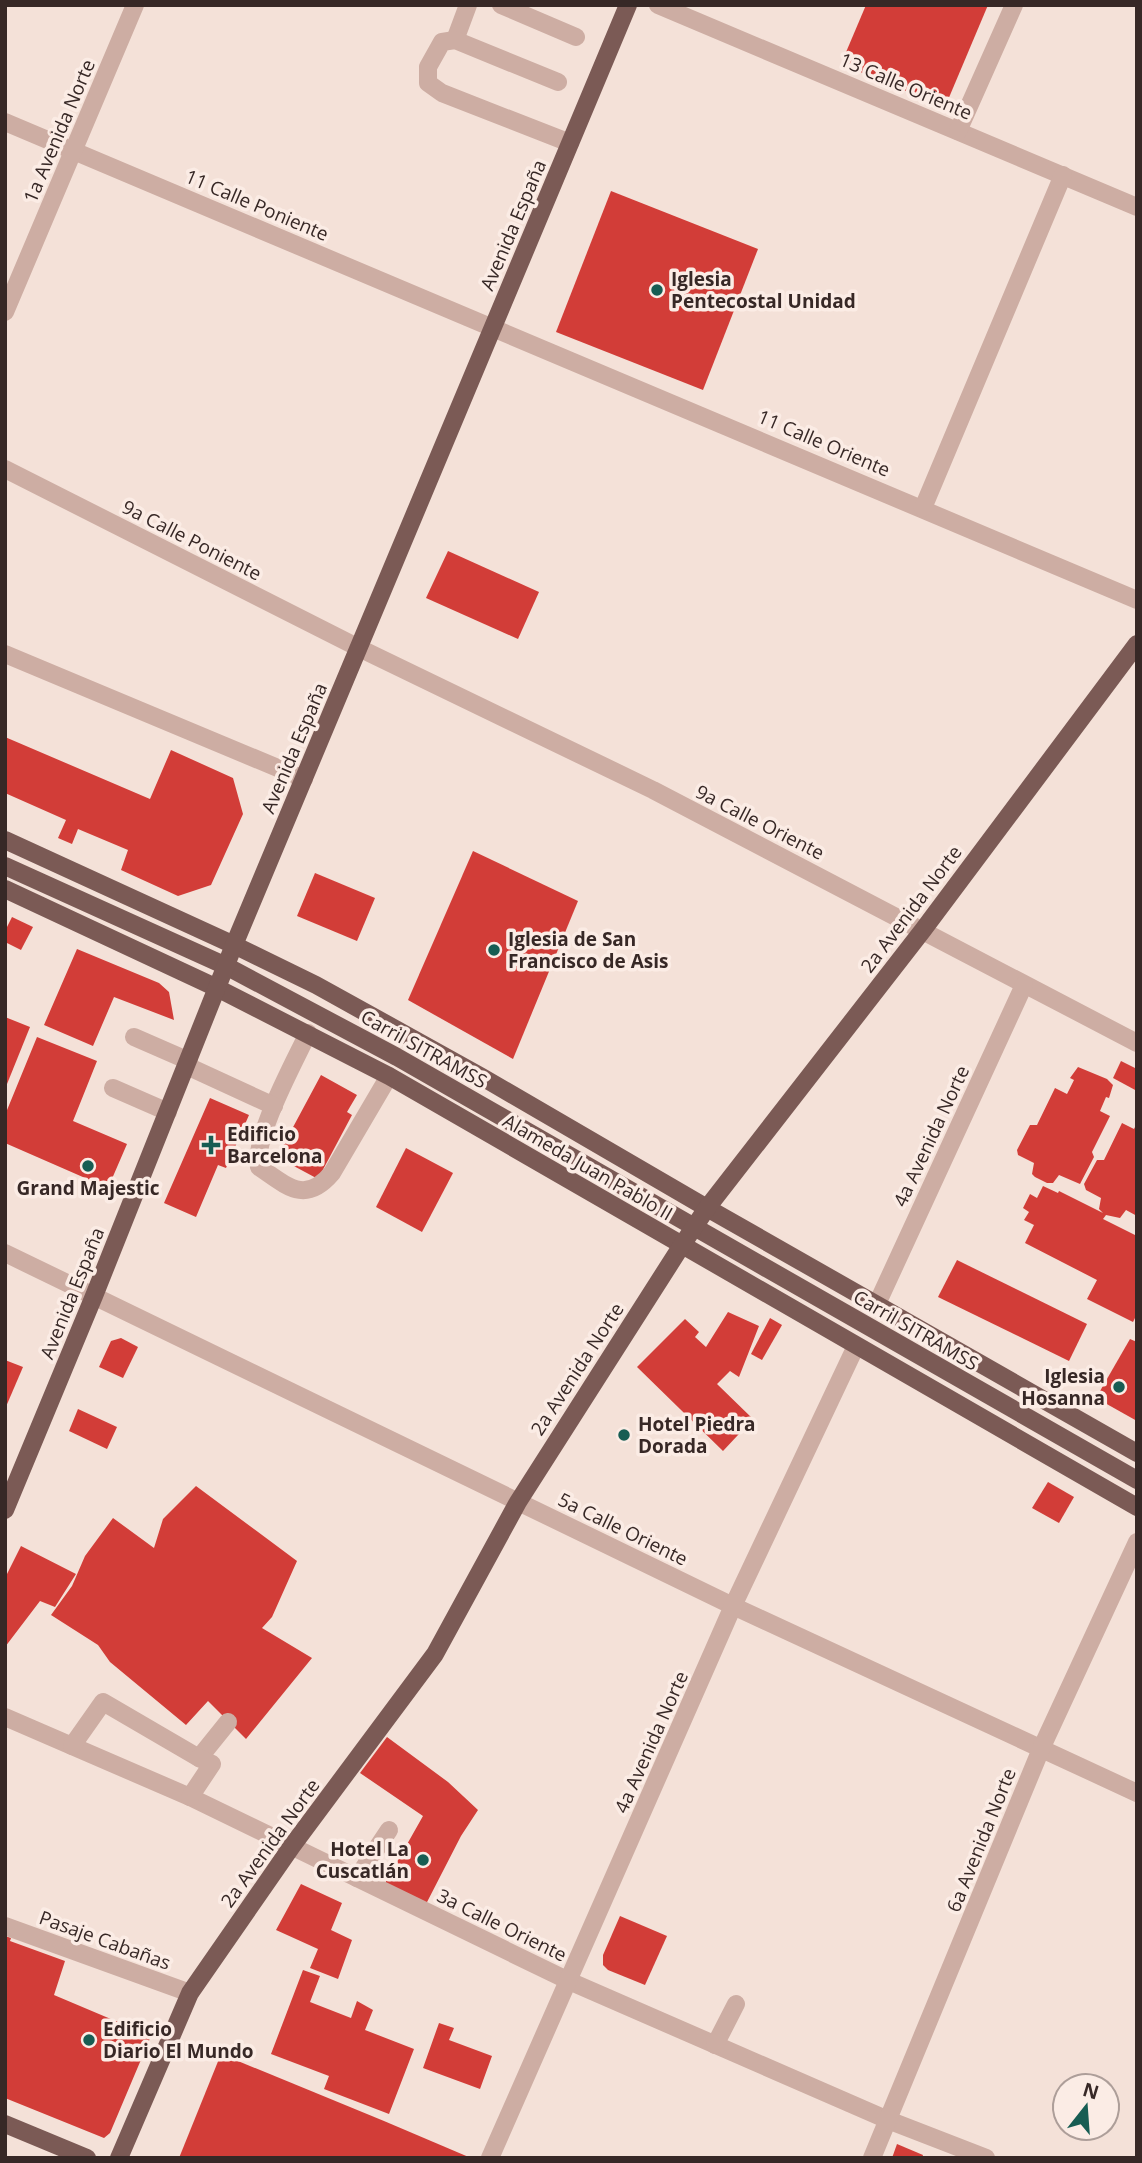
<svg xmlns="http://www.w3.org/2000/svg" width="1142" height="2163" font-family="'Open Sans',sans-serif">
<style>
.building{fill:#d23d38}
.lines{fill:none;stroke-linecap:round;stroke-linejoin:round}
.minor{stroke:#cdada3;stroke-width:18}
.major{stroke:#7b5a55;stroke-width:18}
.poi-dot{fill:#175d53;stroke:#fbece5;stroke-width:2.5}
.labels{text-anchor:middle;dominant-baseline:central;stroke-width:7;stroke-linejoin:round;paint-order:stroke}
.street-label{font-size:19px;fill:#372826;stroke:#fbece5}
.poi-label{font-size:19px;font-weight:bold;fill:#372826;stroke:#fbece5;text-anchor:start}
</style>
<rect width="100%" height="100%" fill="#f4e1d8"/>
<g class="building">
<path d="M866 5H988L945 107 841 64Z"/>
<path d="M611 191 758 249 703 390 556 332Z"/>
<path d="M448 551 539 592 518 639 426 598Z"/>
<path d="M5 737 150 799 171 750 233 778 243 814 211 885 178 896 121 870 128 850 78 829 72 844 58 838 66 820 5 793Z"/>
<path d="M473 851 578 901 513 1059 408 1000Z"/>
<path d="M315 873 375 898 357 941 297 916Z"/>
<path d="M12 917 33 927 21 950 5 942V931Z"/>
<path d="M77 949 159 983 169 992 174 1020 114 997 93 1046 44 1025Z"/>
<path d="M5 1017 30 1027 5 1089Z"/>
<path d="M37 1037 97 1061 73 1121 127 1144 108 1188 5 1143V1115Z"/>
<path d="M1121 1061 1137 1069V1091L1113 1078Z"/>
<path d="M1078 1067 1107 1079 1113 1085 1109 1098 1106 1097 1100 1111 1110 1116 1092 1152 1094 1157 1080 1184 1059 1175 1053 1183H1047L1035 1177 1032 1174 1034 1163 1018 1155 1017 1150 1030 1125H1037L1055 1088 1067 1094 1074 1080 1070 1078Z"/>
<path d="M321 1075 357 1095 347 1112 352 1115 318 1179 277 1157Z"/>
<path d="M210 1098 249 1115 226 1168 218 1165 196 1217 164 1203Z"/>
<path d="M1122 1123 1134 1129 1137 1123V1216L1126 1210 1120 1218 1106 1215 1103 1219 1137 1236V1314L1133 1322 1087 1299 1097 1280 1025 1243 1034 1225 1024 1220 1029 1212 1023 1208 1030 1194 1037 1198 1043 1186 1058 1193 1059 1191 1103 1213 1099 1209 1101 1198 1086 1190 1084 1184 1097 1160H1104Z"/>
<path d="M406 1148 453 1173 422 1232 376 1207Z"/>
<path d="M957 1260 1087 1324 1069 1361 938 1297Z"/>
<path d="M728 1312 759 1326 739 1377 730 1371 717 1384 753 1419 723 1451 637 1367 685 1319 699 1332 695 1337 706 1347Z"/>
<path d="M770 1318 782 1325 762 1360 751 1354Z"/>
<path d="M121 1338 138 1347 123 1378 99 1367 111 1341Z"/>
<path d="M1130 1339 1137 1342V1421L1096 1398Z"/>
<path d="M5 1360 23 1367 5 1409Z"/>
<path d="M78 1409 117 1427 107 1449 69 1431Z"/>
<path d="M1048 1482 1074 1497 1059 1523 1032 1508Z"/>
<path d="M196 1486 297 1561 272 1617 262 1628 312 1658 246 1739 208 1701 186 1725 110 1662 98 1645 51 1615 72 1586 85 1556 113 1518 154 1548 163 1519Z"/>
<path d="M21 1546 76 1574 55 1607 40 1601 5 1647V1578Z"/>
<path d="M387 1737 448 1782 478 1810 461 1836 425 1906 384 1885 423 1816 360 1773Z"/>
<path d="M301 1884 342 1903 331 1930 352 1940 338 1979 310 1968 318 1949 276 1930Z"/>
<path d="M620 1916 667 1936 645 1985 608 1970 603 1965V1955Z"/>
<path d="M5 1936 11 1938 10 1941 65 1961 54 1995 151 2036 110 2133 104 2138 5 2098Z"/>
<path d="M303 1970 320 1976 310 2002 351 2018 357 2001 373 2010 365 2030 414 2049 389 2114 324 2089 329 2076 271 2054Z"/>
<path d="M439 2023 454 2028 449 2040 492 2056 480 2089 423 2068Z"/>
<path d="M221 2054 384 2121 471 2158H179Z"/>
<path d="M897 2144 923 2155 922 2158H892Z"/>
</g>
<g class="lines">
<g class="minor">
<path d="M501 5 576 37"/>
<path d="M658 5 1137 207"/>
<path d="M455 40 468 5"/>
<path d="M558 82 455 40 442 42 428 67V83L442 93 570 143"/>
<path d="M5 122 1137 600"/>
<path d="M958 131 1014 5"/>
<path d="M5 312 135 5"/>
<path d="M5 469 359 648 653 790 1137 1043"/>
<path d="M923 508 1063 175"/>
<path d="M5 654 304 779"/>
<path d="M308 1033C294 1063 253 1137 259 1167 287 1186 305 1205 332 1173L389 1076"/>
<path d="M134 1037 189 1061"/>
<path d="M187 1066 274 1106"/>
<path d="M113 1088 168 1112"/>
<path d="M5 1253 733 1606 1137 1793"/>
<path d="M877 1304 1024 985"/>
<path d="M5 1717 190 1797 569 1981 888 2120 986 2158"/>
<path d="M72 1746 103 1702 199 1758 228 1722"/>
<path d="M190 1797 212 1764 199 1758"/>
<path d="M357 1878 389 1830"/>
<path d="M5 1926 190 1993"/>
<path d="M715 2045 736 2004"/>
<path d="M490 2158 733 1606 856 1346"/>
<path d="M872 2158 1041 1749 1137 1542"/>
</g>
<g class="major">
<path d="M5 840 234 945 316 985 482 1077 707 1208 1137 1453"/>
<path d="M5 866 226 966 397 1057 1137 1480"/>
<path d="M5 889 217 988 389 1076 1137 1507"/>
<path d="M5 1510 94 1296 234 945 628 5"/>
<path d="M5 2124 87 2158"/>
<path d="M119 2158 190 1993 292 1846 435 1654 518 1502 682 1245 707 1208 923 930 1137 644"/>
</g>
</g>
<g class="poi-dot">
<circle cx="657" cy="290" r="7"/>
<circle cx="494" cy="950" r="7"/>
<path d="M207.5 1134.5h7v7h7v7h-7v7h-7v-7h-7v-7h7z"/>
<circle cx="88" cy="1166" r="7"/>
<circle cx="1119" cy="1387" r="7"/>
<circle cx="624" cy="1435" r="7"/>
<circle cx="423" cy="1860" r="7"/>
<circle cx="89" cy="2040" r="7"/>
</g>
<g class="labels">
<g class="street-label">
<text transform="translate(906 86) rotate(23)">13 Calle Oriente</text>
<text transform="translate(59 131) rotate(-67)">1a Avenida Norte</text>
<text transform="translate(257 205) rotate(23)">11 Calle Poniente</text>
<text transform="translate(513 225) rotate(-67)">Avenida España</text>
<text transform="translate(824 443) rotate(23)">11 Calle Oriente</text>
<text transform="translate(192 540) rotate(27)">9a Calle Poniente</text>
<text transform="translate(294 748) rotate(-67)">Avenida España</text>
<text transform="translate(760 822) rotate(27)">9a Calle Oriente</text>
<text transform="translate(911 909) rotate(-53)">2a Avenida Norte</text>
<text transform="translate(424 1049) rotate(29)">Carril SITRAMSS</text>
<text transform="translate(931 1136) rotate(-65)">4a Avenida Norte</text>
<text transform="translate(588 1167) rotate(30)">Alameda Juan Pablo II</text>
<text transform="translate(72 1293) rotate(-68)">Avenida España</text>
<text transform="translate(916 1330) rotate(30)">Carril SITRAMSS</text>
<text transform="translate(577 1369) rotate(-57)">2a Avenida Norte</text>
<text transform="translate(623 1529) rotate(26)">5a Calle Oriente</text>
<text transform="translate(651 1742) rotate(-66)">4a Avenida Norte</text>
<text transform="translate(981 1840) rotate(-68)">6a Avenida Norte</text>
<text transform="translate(270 1843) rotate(-54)">2a Avenida Norte</text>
<text transform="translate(502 1925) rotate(26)">3a Calle Oriente</text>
<text transform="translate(105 1940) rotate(20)">Pasaje Cabañas</text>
</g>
<g class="poi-label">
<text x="671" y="279">Iglesia<tspan x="671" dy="22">Pentecostal Unidad</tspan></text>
<text x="508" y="939">Iglesia de San<tspan x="508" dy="22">Francisco de Asis</tspan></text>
<text x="227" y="1134">Edificio<tspan x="227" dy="22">Barcelona</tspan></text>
<text x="88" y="1188" text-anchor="middle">Grand Majestic</text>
<text x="1105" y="1376" text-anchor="end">Iglesia<tspan x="1105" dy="22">Hosanna</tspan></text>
<text x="638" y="1424">Hotel Piedra<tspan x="638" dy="22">Dorada</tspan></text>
<text x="409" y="1849" text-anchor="end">Hotel La<tspan x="409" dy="22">Cuscatlán</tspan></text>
<text x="103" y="2029">Edificio<tspan x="103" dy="22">Diario El Mundo</tspan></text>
</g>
</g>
<rect width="1142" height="2163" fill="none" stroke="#372826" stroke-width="14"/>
<g transform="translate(1086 2107) rotate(17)"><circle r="33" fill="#fbece5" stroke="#ad9e99" stroke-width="2"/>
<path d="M0-5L12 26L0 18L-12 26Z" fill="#175d53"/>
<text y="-10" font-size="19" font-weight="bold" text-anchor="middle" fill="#372826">N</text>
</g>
</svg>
